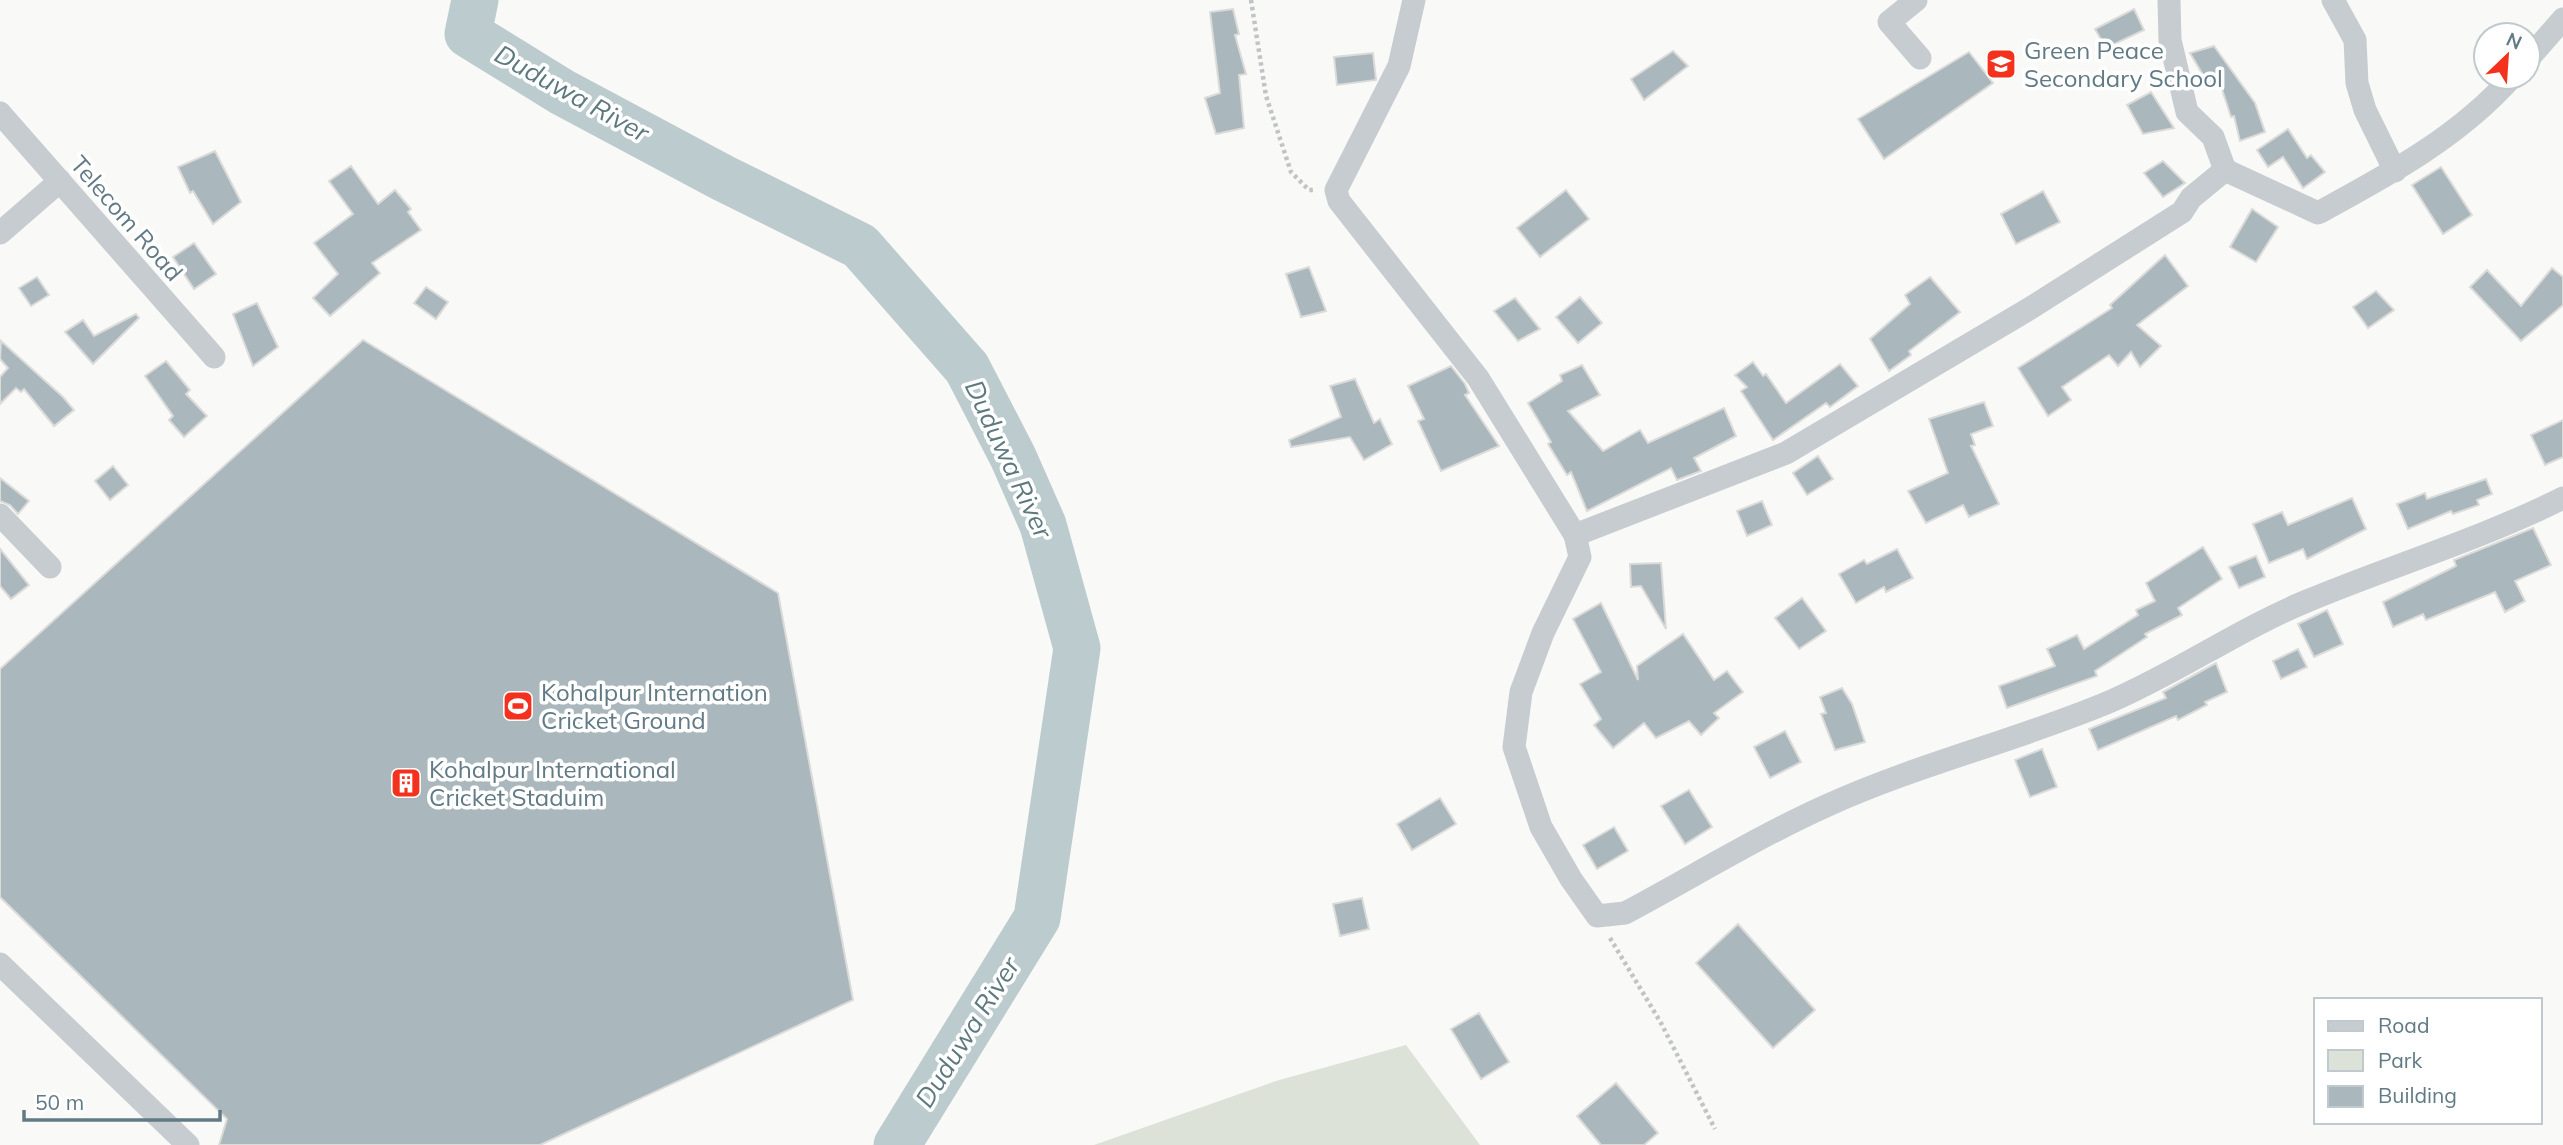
<svg xmlns="http://www.w3.org/2000/svg" width="2563" height="1145" font-family="Mulish,sans-serif">
<style>
.green{fill:#dce2d7}
.lines{fill:none;stroke-linecap:round;stroke-linejoin:round}
.river{stroke:#bcccce;stroke-width:47}
.building{fill:#aab7bc;stroke:#dbdbd9;stroke-width:2}
.path{stroke:#c0c4c5;stroke-width:4.5;stroke-dasharray:3.5 3.5;stroke-linecap:butt}
.street{stroke:#c6cccf;stroke-width:23}
.labels{text-anchor:middle;dominant-baseline:central;stroke-width:7;stroke-linejoin:round;paint-order:stroke}
.poi-label{font-size:24px;fill:#617a85;stroke:#fff;text-anchor:start}
.street-label{font-size:24px;fill:#617a85;stroke:#fff}
.water-label{font-size:26px;font-style:italic;fill:#5d797e;stroke:#fff}
</style>
<rect width="100%" height="100%" fill="#f9f9f7"/>
<path class="green" d="M1406 1045 1480 1145H1094L1276 1081Z"/>
<g class="lines">
<path class="river" d="M475 0 468 34 562 92 723 178 860 246 967 368 1013 457 1043 525 1077 648 1037 918 897 1145"/>
</g>
<g class="building">
<path d="M1233 9 1239 34 1235 35 1246 74 1239 75 1244 128 1216 134 1205 98 1220 93 1210 12Z"/>
<path d="M2134 9 2144 30 2106 48 2095 29Z"/>
<path d="M2214 46 2255 103 2265 132 2240 141 2234 116 2231 117 2219 80 2209 85 2190 53Z"/>
<path d="M1673 51 1688 66 1644 100 1631 79Z"/>
<path d="M1969 52 1993 83 1884 159 1858 119Z"/>
<path d="M1373 53 1376 80 1337 85 1334 57Z"/>
<path d="M2151 92 2174 128 2143 134 2127 105Z"/>
<path d="M2288 129 2307 158 2311 155 2325 172 2303 188 2283 157 2268 167 2257 150Z"/>
<path d="M215 151 241 202 213 224 193 191 190 193 178 167Z"/>
<path d="M2163 161 2185 183 2163 197 2144 173Z"/>
<path d="M351 166 378 204 395 190 411 209 408 212 421 230 372 263 380 273 330 316 313 298 338 274 314 243 353 214 329 181Z"/>
<path d="M2441 167 2472 215 2443 234 2412 185Z"/>
<path d="M1566 190 1589 219 1540 257 1517 228Z"/>
<path d="M2043 191 2060 222 2016 244 2001 214Z"/>
<path d="M2252 209 2278 227 2256 262 2230 247Z"/>
<path d="M194 243 216 274 194 289 173 257Z"/>
<path d="M2165 255 2188 286 2137 325 2161 346 2140 367 2131 352 2118 366 2109 355 2062 387 2071 400 2048 416 2018 368 2112 308 2110 305Z"/>
<path d="M1309 267 1326 311 1301 317 1286 274Z"/>
<path d="M2552 268 2563 277V305L2521 341 2470 287 2487 270 2521 306Z"/>
<path d="M37 277 49 295 31 306 19 288Z"/>
<path d="M1930 277 1960 312 1909 351 1911 355 1889 371 1870 339 1910 304 1905 295Z"/>
<path d="M426 287 448 302 436 319 414 303Z"/>
<path d="M2376 291 2394 310 2368 328 2353 307Z"/>
<path d="M1580 297 1602 323 1578 343 1556 317Z"/>
<path d="M1515 298 1540 329 1518 341 1494 311Z"/>
<path d="M257 303 278 347 253 366 233 314Z"/>
<path d="M136 314 139 318 93 364 65 332 83 320 94 336Z"/>
<path d="M363 340 778 593 853 1000 540 1145H219L227 1119 0 897V669Z"/>
<path d="M1 341 63 397 74 410 54 426 24 389 21 392 16 388 0 404V377L8 368 0 359Z"/>
<path d="M166 361 190 390 186 394 207 416 184 437 169 420 173 416 145 376Z"/>
<path d="M1753 362 1763 376 1766 374 1786 403 1840 364 1858 386 1830 407 1826 403 1773 440 1741 391 1747 387 1735 375Z"/>
<path d="M1582 365 1600 395 1568 411 1603 451 1640 430 1648 443 1724 408 1736 436 1694 458 1701 471 1677 480 1671 468 1587 511 1571 472 1567 475 1548 444 1551 442 1528 403 1562 381 1560 375Z"/>
<path d="M1451 366 1465 384 1469 393 1465 395 1499 446 1441 471 1418 421 1424 419 1408 386Z"/>
<path d="M1355 379 1374 423 1380 419 1392 444 1364 460 1350 437 1291 447 1289 440 1341 417 1330 386Z"/>
<path d="M1984 402 1993 426 1971 434 1975 445 1971 446 1999 504 1969 517 1963 505 1926 523 1908 491 1948 473 1929 419Z"/>
<path d="M2563 420V457L2545 465 2531 435Z"/>
<path d="M1818 456 1833 479 1807 495 1793 473Z"/>
<path d="M113 466 128 485 110 500 95 481Z"/>
<path d="M0 478 29 501 18 514 10 505 0 501Z"/>
<path d="M2486 479 2492 494 2477 500 2479 505 2453 514 2451 511 2408 529 2397 504 2425 493 2427 499Z"/>
<path d="M2352 498 2366 529 2307 559 2303 549 2269 563 2253 524 2282 512 2288 525Z"/>
<path d="M1762 501 1772 525 1747 536 1737 511Z"/>
<path d="M2533 528 2551 565 2515 581 2525 601 2505 612 2495 592 2426 620 2423 614 2393 627 2383 602 2456 566 2454 560Z"/>
<path d="M2203 547 2222 579 2178 608 2182 615 2145 634 2147 637 2095 671 2097 676 2007 708 1999 686 2055 666 2047 649 2077 635 2084 649 2138 615 2136 610 2155 601 2146 583Z"/>
<path d="M0 549 29 585 11 599 0 586Z"/>
<path d="M1897 549 1913 578 1886 592 1884 587 1856 603 1839 574 1864 560 1867 564Z"/>
<path d="M2256 556 2265 577 2239 588 2229 567Z"/>
<path d="M1661 563 1666 629 1641 586 1631 587 1630 564Z"/>
<path d="M1802 598 1826 631 1799 649 1775 618Z"/>
<path d="M1601 603 1638 680 1637 666 1683 634 1714 680 1727 671 1743 692 1714 713 1719 718 1701 735 1689 721 1656 738 1644 723 1613 748 1594 725 1601 719 1580 684 1601 672 1573 619Z"/>
<path d="M2327 610 2343 644 2314 657 2298 624Z"/>
<path d="M2298 649 2307 667 2281 679 2273 661Z"/>
<path d="M2216 663 2227 692 2205 702 2207 705 2178 720 2176 716 2098 750 2089 729 2166 698 2163 692Z"/>
<path d="M1842 688 1852 704 1865 742 1835 750 1821 714 1826 713 1820 697Z"/>
<path d="M1785 731 1801 762 1770 778 1754 747Z"/>
<path d="M2042 749 2057 787 2030 797 2015 760Z"/>
<path d="M1689 790 1712 827 1685 844 1661 806Z"/>
<path d="M1440 798 1456 824 1412 850 1397 824Z"/>
<path d="M1614 827 1628 851 1597 869 1583 845Z"/>
<path d="M1362 898 1369 929 1340 936 1333 904Z"/>
<path d="M1738 924 1815 1010 1773 1048 1696 963Z"/>
<path d="M1479 1013 1509 1062 1481 1079 1451 1029Z"/>
<path d="M1616 1083 1658 1133 1644 1145H1601L1577 1116Z"/>
</g>
<g class="lines">
<g class="path">
<path d="M1251 0 1266 96 1291 172 1309 190H1315"/>
<path d="M1610 938 1661 1023 1715 1129"/>
</g>
<g class="street">
<path d="M1414 0 1399 66 1336 190 1339 201 1478 378 1575 535 1580 557 1543 633 1521 692 1514 747 1541 827 1571 879 1597 916 1625 913C1691 878 1757 837 1826 806 1918 764 2016 741 2109 702 2177 673 2239 629 2307 601 2393 565 2479 540 2563 498"/>
<path d="M1916 0 1889 22 1920 58"/>
<path d="M2333 0 2355 40 2357 83 2365 110 2395 171"/>
<path d="M2528 59 2563 19"/>
<path d="M0 113 214 357"/>
<path d="M2225 170 2318 213C2388 175 2459 137 2512 77"/>
<path d="M0 233 60 181"/>
<path d="M0 515 50 567"/>
<path d="M1575 535 1786 453 2029 309 2182 212 2191 198 2225 170 2213 137 2187 112 2170 40 2169 0"/>
<path d="M0 964 188 1145"/>
</g>
</g>
<defs>
<g id="school-square" transform="scale(1.575)"><rect x="-9" y="-9" width="18" height="18" rx="4" fill="#f3311d" stroke="#fff"/><path d="M0-5L7-2L0 1L-7-2ZM-4 1L0 2.5L4 1V4Q0 6-4 4Z" fill="#fff"/></g>
<g id="stadium-square" transform="scale(1.575)"><rect x="-9" y="-9" width="18" height="18" rx="4" fill="#f3311d" stroke="#fff"/><path d="M0-5a6.5 5 0 1 0 0 10a6.5 5 0 1 0 0-10ZM-3.5-1.8h7v3.6h-7Z" fill="#fff"/></g>
<g id="building-square" transform="scale(1.575)"><rect x="-9" y="-9" width="18" height="18" rx="4" fill="#f3311d" stroke="#fff"/><path d="M-4-6H4V6H1V3H-1V6H-4ZM-2.5-4.3h1.7v1.8h-1.7ZM.8-4.3h1.7v1.8H.8ZM-2.5-1h1.7V.8h-1.7ZM.8-1h1.7V.8H.8Z" fill="#fff"/></g>
</defs>
<g fill-rule="evenodd">
<use href="#school-square" x="2001" y="64"/>
<use href="#stadium-square" x="518" y="706"/>
<use href="#building-square" x="406" y="783"/>
</g>
<g class="labels">
<g class="poi-label">
<text x="2024" y="50">Green Peace<tspan x="2024" dy="28">Secondary School</tspan></text>
<text x="541" y="692">Kohalpur Internation<tspan x="541" dy="28">Cricket Ground</tspan></text>
<text x="429" y="769">Kohalpur International<tspan x="429" dy="28">Cricket Staduim</tspan></text>
</g>
<g class="street-label">
<text transform="translate(127 218) rotate(49)">Telecom Road</text>
</g>
<g class="water-label">
<text transform="translate(572 93) rotate(29)">Duduwa River</text>
<text transform="translate(1009 459) rotate(65)">Duduwa River</text>
<text transform="translate(967 1032) rotate(-58)">Duduwa River</text>
</g>
</g>
<rect x="2314" y="998" width="228" height="126" fill="#ffffff" stroke="#c0cace" stroke-width="2"/>
<rect x="2328" y="1021" width="35" height="10" fill="#c6cccf" stroke="#c0cace" stroke-width="2"/>
<text x="2378" y="1033" font-size="21" fill="#617a85">Road</text>
<rect x="2328" y="1050" width="35" height="21" fill="#dce2d7" stroke="#c0cace" stroke-width="2"/>
<text x="2378" y="1068" font-size="21" fill="#617a85">Park</text>
<rect x="2328" y="1086" width="35" height="21" fill="#aab7bc" stroke="#c0cace" stroke-width="2"/>
<text x="2378" y="1103" font-size="21" fill="#617a85">Building</text>
<g transform="translate(2507 56) rotate(25)"><circle r="33" fill="#ffffff" stroke="#c0cace" stroke-width="2"/>
<path d="M0-5L12 26L0 18L-12 26Z" fill="#f3311d"/>
<text y="-10" font-size="19" font-weight="bold" text-anchor="middle" fill="#617a85">N</text>
</g>
<path d="M24 1110v10h196v-10" fill="none" stroke="#617a85" stroke-width="3.5"/>
<text x="35" y="1110" font-size="21" fill="#617a85" stroke="#ffffff" stroke-width="5" paint-order="stroke">50 m</text>
</svg>
